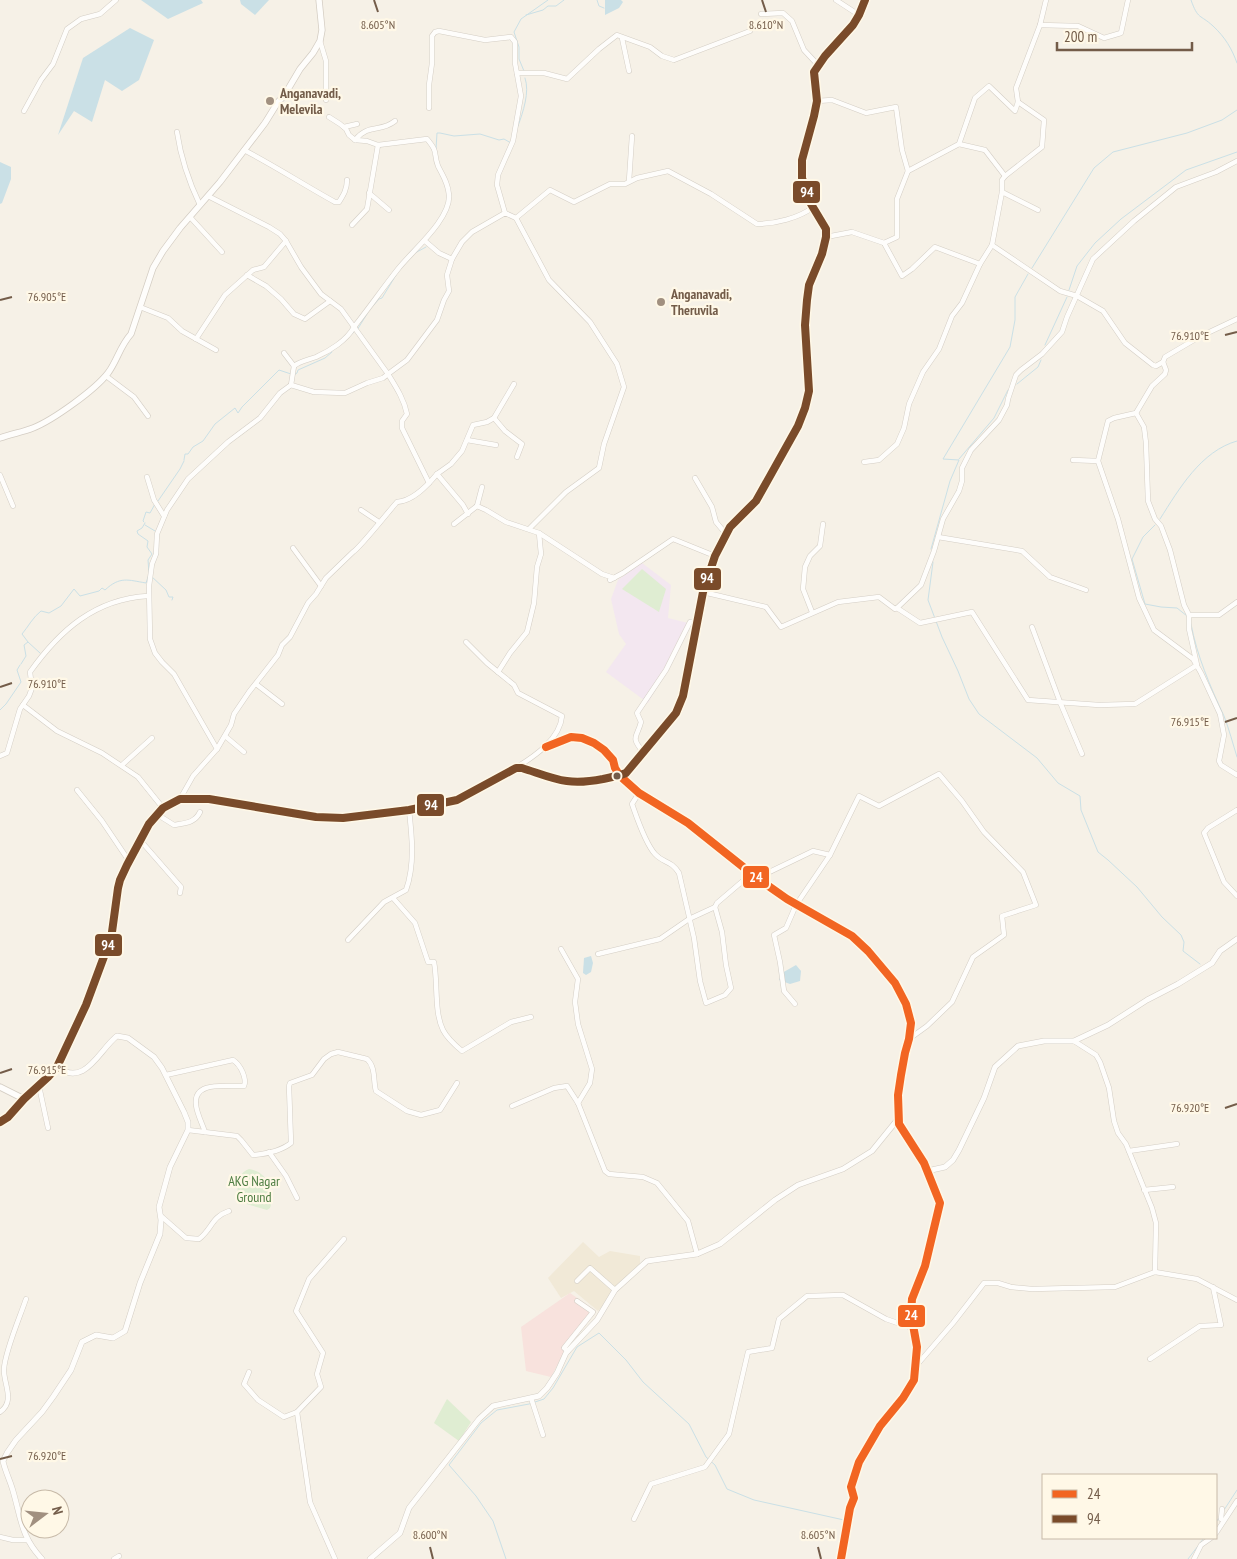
<svg xmlns="http://www.w3.org/2000/svg" width="1237" height="1559" font-family="'PT Sans Narrow',sans-serif">
<style>
.residential{fill:#f1e9d7}
.education{fill:#f3e7f0}
.medical{fill:#f8e2dd}
.green{fill:#dfedd2}
.water{fill:#cae0e6}
.lines{fill:none;stroke-linecap:round;stroke-linejoin:round}
.stream{stroke:#cae0e6;stroke-width:1}
.minor-casing{stroke:#d4cec5;stroke-width:5.5}
.tertiary-casing{stroke:#d4cec5;stroke-width:6}
.secondary-casing{stroke:#d4cdc3;stroke-width:7}
.minor{stroke:#fefdfb;stroke-width:4.5}
.tertiary{stroke:#fefdfb;stroke-width:5}
.secondary{stroke:#fefdfb;stroke-width:5.5}
.bus-1-casing{stroke:#fff8e7;stroke-width:11}
.bus-2-casing{stroke:#fff8e7;stroke-width:11}
.bus-1{stroke:#f26522;stroke-width:8}
.bus-2{stroke:#7a4b2a;stroke-width:8}
.ticks{fill:none;stroke:#735c49;stroke-width:2}
.poi-dot{fill:#a19080;stroke:#fff8e7;stroke-width:2}
.bus-dot{fill:#735c49;stroke:#fff8e7;stroke-width:2}
.labels{text-anchor:middle;dominant-baseline:central;stroke-width:4.5;stroke-linejoin:round;paint-order:stroke}
.poi-label{font-size:14px;font-weight:bold;fill:#735c49;stroke:#fff8e7;text-anchor:start}
.park-label{font-size:14px;fill:#4f7e43;stroke:#fff8e7}
.ticks-label{font-size:12px;text-anchor:middle;fill:#735c49;stroke:#fff8e7;stroke-width:4.5;stroke-linejoin:round;paint-order:stroke}
.line-badge{stroke:#fff8e7;stroke-width:2}
.badge-label{font-size:14px;text-anchor:middle;font-weight:bold;fill:#fff}
</style>
<rect width="100%" height="100%" fill="#f6f1e7"/>
<path class="residential" d="M583 1242 599 1257 610 1251 640 1256V1264L598 1311 574 1291 561 1298 548 1278Z"/>
<path class="education" d="M642 563 671 585 668 618 692 624 648 703 606 672 626 644 619 634 611 599 618 580Z"/>
<path class="medical" d="M570 1293 596 1311 595 1313 564 1352 551 1377 526 1371 521 1327Z"/>
<g class="green">
<path d="M642 569 666 589 659 612 622 589Z"/>
<path d="M249 1169C253 1170 258 1171 261 1174 271 1181 274 1197 270 1208L267 1210 236 1201C240 1188 233 1176 249 1169Z"/>
<path d="M447 1399 471 1422 459 1441 434 1423Z"/>
</g>
<g class="water">
<path d="M141 0H201L203 3 168 19Z"/>
<path d="M240 0H269L255 15 241 4Z"/>
<path d="M605 0H621L623 2 619 8 605 15Z"/>
<path d="M130 28 154 40 139 80 122 91 105 80 92 122 74 111 58 135 83 58Z"/>
<path d="M0 162 11 167V179L2 203 0 204Z"/>
<path d="M591 956 593 963 591 972 586 975 583 973 584 958Z"/>
<path d="M796 965 801 971 800 981 790 984 779 980 782 973Z"/>
</g>
<g class="lines">
<g class="stream">
<path d="M597 0 599 6 604 8"/>
<path d="M1191 0C1198 20 1200 14 1213 26 1225 37 1232 49 1237 63"/>
<path d="M526 15 543 10 548 6H556L564 0"/>
<path d="M524 71 519 59V47L514 32 521 19 548 0"/>
<path d="M518 126C523 112 530 92 525 78"/>
<path d="M436 149 437 133H440L454 136 480 134 499 140 504 139 511 143"/>
<path d="M415 253 426 247"/>
<path d="M1032 268 1094 168 1113 152 1187 133 1222 120 1237 110"/>
<path d="M1069 290 1077 266 1095 243 1121 219 1186 170 1237 152"/>
<path d="M372 307 379 299 382 298 396 275"/>
<path d="M357 330 367 314"/>
<path d="M346 340 354 332"/>
<path d="M1045 345 1067 297"/>
<path d="M294 375 297 373 298 370 325 358 332 352"/>
<path d="M1017 384 1038 367 1041 360"/>
<path d="M959 459 994 418 1008 390"/>
<path d="M184 460 185 454H188L193 447 203 441 215 424 235 408 238 413 242 407 279 370 291 374"/>
<path d="M158 501 180 469 184 461"/>
<path d="M1160 519C1179 489 1201 451 1237 441"/>
<path d="M144 522 143 521 146 512 150 513 155 504"/>
<path d="M145 523 142 528 137 531 138 534 148 541 147 547 152 554 148 560 149 573"/>
<path d="M145 525 155 531"/>
<path d="M1155 525 1143 537 1132 559 1145 604 1161 607 1177 608 1187 616"/>
<path d="M931 549 950 481 959 460 943 459 1010 347 1015 320V297L1028 274"/>
<path d="M933 562 928 600 942 637 958 671 969 699 979 714 1037 758 1058 783 1080 796 1081 810 1098 852 1108 860 1137 887 1162 917 1181 935 1184 942 1183 951 1200 964"/>
<path d="M151 576 166 590 169 597H173L172 600"/>
<path d="M1191 624C1197 656 1210 686 1224 716 1229 729 1233 744 1237 757"/>
<path d="M28 642 40 653"/>
<path d="M21 664 26 656 24 645 28 642 22 634C28 627 33 617 41 611L49 613 61 606 74 589 80 596 99 591 102 588 105 590C120 576 128 580 146 583L148 577"/>
<path d="M0 710 6 704 21 682 17 670 20 665"/>
<path d="M1224 1510 1237 1490"/>
<path d="M1216 1522 1219 1518"/>
<path d="M1200 1543 1204 1538"/>
<path d="M506 1559 493 1521 476 1496 449 1465 481 1423 497 1410 529 1404 544 1399 553 1388 577 1347 599 1333 626 1360 643 1382 689 1424 706 1457 715 1465 727 1489 754 1500 844 1520"/>
<path d="M1188 1559 1198 1546"/>
</g>
<g class="minor-casing">
<g id="minor">
<path d="M836 0 859 15"/>
<path d="M761 14 783 13 792 21 804 50 818 65"/>
<path d="M1040 25 1078 26 1104 38 1121 33 1128 0"/>
<path d="M622 38 629 71"/>
<path d="M320 41 326 61V100"/>
<path d="M517 73H544L567 79 599 49 617 35 650 47 662 56 674 60 750 31"/>
<path d="M817 101 832 100 866 113 896 107 902 150 908 171 897 199V237L884 243"/>
<path d="M1018 102 1016 88 1040 25 1046 0"/>
<path d="M429 108V85L432 63V36L435 32 439 31 485 40 511 37 515 42V63L521 96 513 141 498 175 497 185 505 213"/>
<path d="M24 111 41 80 53 64 67 29 81 19 100 14 116 0"/>
<path d="M344 127 357 124"/>
<path d="M177 132C181 159 188 180 200 205"/>
<path d="M355 140C369 123 380 133 395 121"/>
<path d="M959 144 985 150 1005 176"/>
<path d="M244 150C275 166 304 185 335 202H339C344 194 347 189 347 180"/>
<path d="M908 171 959 144 975 98 989 86 1015 111 1018 102 1044 120 1042 147 1005 176 1002 180V192"/>
<path d="M629 181 632 136"/>
<path d="M369 193 389 210"/>
<path d="M208 196 269 227 280 234 286 241 301 267 321 294 341 309 354 327C369 308 383 288 398 269 412 251 451 219 449 195 448 183 443 176 438 166 433 153 439 153 427 139L378 145 367 141 355 140 349 135 346 129 340 124 329 117"/>
<path d="M190 217 222 252"/>
<path d="M516 218 550 190 574 202 610 184H625L637 178 668 171 711 194 757 224C774 224 800 218 813 207"/>
<path d="M352 225 367 209 378 145"/>
<path d="M826 237 852 232 884 243 902 276 912 269 935 247 980 264"/>
<path d="M425 241 439 253 452 259"/>
<path d="M992 245 1060 291 1077 296 1103 311 1125 343 1153 365 1156 366 1163 362"/>
<path d="M247 275 266 286 281 299 294 314 305 319 330 301"/>
<path d="M140 307 168 318 182 331 216 350"/>
<path d="M1237 319 1199 337 1165 357 1163 362 1166 370 1165 374 1152 386 1136 413 1114 418 1108 421 1098 461 1118 519 1139 598 1154 630 1193 659 1201 673 1220 714 1224 735 1219 761 1221 765 1237 775"/>
<path d="M196 339 225 295 253 270 264 267 286 241"/>
<path d="M284 353 294 366"/>
<path d="M106 376 134 397 148 416"/>
<path d="M291 385 314 392 345 393 367 383 383 378 388 374C396 387 404 399 407 414L402 421V428L429 483"/>
<path d="M1136 413 1144 427 1146 443 1148 501 1155 519 1161 526 1170 550 1184 605 1189 615H1219L1237 602"/>
<path d="M494 418 505 431 522 444 517 457"/>
<path d="M467 440 496 445"/>
<path d="M1073 460 1098 461"/>
<path d="M864 462 879 460 897 444 904 428 909 404 923 372 939 349 952 316 962 303 980 264 992 245 1002 192 1038 210"/>
<path d="M0 475 13 506"/>
<path d="M147 477 154 500 164 516"/>
<path d="M695 478 712 507 716 522 726 534"/>
<path d="M482 487 477 506 486 510 506 522 539 533 602 574 614 578"/>
<path d="M361 510 379 522"/>
<path d="M468 514 463 505 437 474 451 464 462 451 473 425 487 422 494 418 514 384"/>
<path d="M454 524 477 506"/>
<path d="M938 537 1022 551 1050 577 1086 590"/>
<path d="M293 548 321 586"/>
<path d="M610 580 623 573 673 539 715 556"/>
<path d="M703 592 766 607 781 627 838 602 879 597 895 609 897 608 921 585 934 551 943 519 959 491 962 481V468L971 450 999 420 1007 405 1008 399 1016 375 1021 370 1042 354 1062 332 1067 317 1093 259 1134 221 1176 187 1216 172 1237 161"/>
<path d="M897 608 920 623 972 612 1028 700 1099 705 1135 704 1197 665 1189 629V615"/>
<path d="M812 612 803 589 805 567 810 556 820 546 823 524"/>
<path d="M1032 627 1060 702 1082 754"/>
<path d="M466 642 487 663 498 672 510 653 527 632 534 603 537 567 541 554 539 533"/>
<path d="M498 672 514 685 518 693 562 716C560 739 535 756 517 767"/>
<path d="M256 684 282 704"/>
<path d="M23 705 57 731 102 753 138 777 163 808"/>
<path d="M225 736 244 752"/>
<path d="M547 747C554 744 561 739 569 738 584 734 607 747 613 761 616 766 617 771 620 776"/>
<path d="M217 749 174 674 162 662 155 653 150 639 149 586 152 564 156 554 157 534 167 510 188 479 228 442 260 418 280 393 291 385 294 366C300 361 308 360 316 357 330 351 347 340 354 327L388 374 407 360 437 320 444 300 449 291 447 275 452 259 462 242 472 232 505 213 516 218 549 280 590 322 617 364 624 387 604 444 599 468 566 492 529 529"/>
<path d="M643 752C630 736 637 738 641 722L637 713 666 670 690 622 697 621"/>
<path d="M0 756 7 753 20 709 29 696 32 688 30 672C60 630 95 599 148 596"/>
<path d="M122 765 152 738"/>
<path d="M77 790 102 821 129 861"/>
<path d="M639 793 632 804C637 818 645 843 655 854 663 863 671 860 679 873L694 938 700 981 706 1003 725 995 731 988 726 965 722 932 715 907 717 903 751 874"/>
<path d="M180 799 193 776 217 749 231 725 234 714 249 692 278 655 282 645 290 637 308 603 316 594 326 578 353 552C359 549 389 511 397 502 413 501 427 486 437 474"/>
<path d="M1237 810 1208 828 1204 833 1224 882 1237 896"/>
<path d="M158 815 174 825C185 823 195 823 200 812"/>
<path d="M140 840 181 887 180 893"/>
<path d="M757 878 813 851 830 855"/>
<path d="M393 898 415 923 428 962H434C438 983 434 1012 443 1030 447 1038 456 1046 462 1051L511 1022 531 1017"/>
<path d="M348 940 384 902 406 890C415 865 412 836 409 810"/>
<path d="M561 949 578 979 575 1002 578 1024 592 1069 590 1083 578 1103"/>
<path d="M598 954 660 939 689 919 715 907"/>
<path d="M795 1004 784 991 780 962 774 935 786 928 796 905 830 855 859 796 879 806 939 774 962 801 984 832 1023 872 1036 905 1002 916 1004 935 973 957 952 1002 927 1026 909 1039"/>
<path d="M1074 1041 1096 1055 1100 1062 1109 1088 1114 1121 1118 1133 1126 1144 1152 1208 1156 1223 1155 1272"/>
<path d="M166 1075 233 1060C241 1065 247 1079 244 1086 226 1087 193 1080 196 1105 197 1114 202 1123 205 1132"/>
<path d="M39 1086 48 1128"/>
<path d="M512 1106 554 1088 567 1086 578 1103 605 1171 609 1174 643 1177 657 1183 688 1221 697 1254"/>
<path d="M188 1130 237 1136 241 1140 253 1155C265 1154 281 1151 291 1143L289 1086 290 1083 312 1075 324 1059 331 1054 338 1052 367 1059C376 1067 373 1081 376 1091L407 1111 421 1115 440 1110 457 1083"/>
<path d="M1129 1151 1177 1144"/>
<path d="M269 1152 286 1176 297 1198"/>
<path d="M1144 1190 1173 1187"/>
<path d="M161 1216 186 1238 199 1239C213 1228 211 1217 229 1211"/>
<path d="M577 1281 590 1268 615 1290"/>
<path d="M568 1351 564 1348 593 1312 577 1301"/>
<path d="M1150 1359 1200 1326 1221 1325 1213 1287"/>
<path d="M916 1366 953 1323 984 1283H998L1011 1287 1032 1289 1115 1287 1155 1272 1197 1279 1237 1300"/>
<path d="M249 1372 244 1384 258 1400 284 1417 297 1412"/>
<path d="M531 1398 543 1435"/>
<path d="M0 1412C16 1401 3 1383 4 1369 5 1351 20 1317 26 1299"/>
<path d="M634 1519 651 1484 705 1467 729 1434 748 1352 772 1348 779 1319 807 1296 843 1295 886 1319 912 1328"/>
<path d="M1221 1519 1222 1509"/>
<path d="M1216 1533 1237 1501"/>
<path d="M0 1537 13 1540H28"/>
<path d="M114 1559 119 1556"/>
<path d="M335 1559 310 1502 297 1412 321 1387 317 1374 323 1353 296 1311 309 1279 344 1239"/>
<path d="M1194 1559 1201 1545 1211 1538"/>
</g>
</g>
<g class="tertiary-casing">
<g id="tertiary">
<path d="M927 1171 945 1167 953 1160 959 1150 984 1098 995 1067 1018 1046 1044 1041H1074L1108 1025 1147 1000 1178 984 1212 963 1220 951 1237 939"/>
<path d="M42 1559C21 1537 21 1518 13 1491 10 1480 5 1471 3 1461L7 1453 16 1440 42 1412 53 1397 71 1370 82 1342 96 1335 113 1338 125 1331 140 1283 160 1234 161 1220 159 1207 170 1167 188 1130V1122L184 1112 162 1068 154 1057 128 1038 117 1036C99 1050 85 1088 57 1067"/>
<path d="M370 1559 400 1533 409 1508 479 1419 493 1406 539 1396 547 1388 557 1373 566 1353 597 1320 615 1290 647 1261 697 1254 720 1244 775 1200 798 1185 843 1169 872 1151 898 1119"/>
</g>
</g>
<g class="secondary-casing">
<g id="secondary">
<path d="M0 438C11 434 23 432 33 428 53 420 95 390 108 373 117 361 120 346 131 334L153 268 163 251 180 228 220 182 265 123 278 102 284 96 300 69 313 53 320 41 322 30 319 0"/>
<path d="M620 776 639 793 688 823 757 878 787 899 852 936 868 951 895 983 906 1004 911 1023 909 1039 905 1053 901 1075 898 1095 899 1124 924 1163 940 1203 925 1266 912 1299 911 1314 917 1347 914 1380 903 1398 880 1426 859 1462 851 1487 854 1498 850 1508 841 1559"/>
<path d="M0 1087 24 1099"/>
<path d="M0 1122 8 1117 24 1099 48 1077 57 1067 86 1005 109 943 112 932 118 888 120 880 127 865 149 824 163 808 180 799H209L316 817 343 818 409 810 457 800 516 768H522C556 779 567 786 603 779 612 777 619 776 626 773L676 713 683 696 703 592 715 556 730 527 756 501 765 485 798 426 805 408 809 391 805 325 807 300 809 285 822 254 826 237V229L811 204 802 178V160L814 116 817 101 814 72 825 56 853 25 859 15 865 0"/>
</g>
</g>
<use href="#minor" class="minor"/>
<use href="#tertiary" class="tertiary"/>
<use href="#secondary" class="secondary"/>
<g class="bus-1-casing">
<path id="bus-1" d="M546 747 571 737 582 738 594 743 604 750 613 760 615 768 620 776 639 793 688 823 757 878 787 899 852 936 868 951 895 983 906 1004 911 1023 909 1039 905 1053 901 1075 898 1095 899 1124 924 1163 940 1203 925 1266 912 1299 911 1314 917 1347 914 1380 903 1398 880 1426 859 1462 851 1487 854 1498 850 1508 841 1559"/>
</g>
<g class="bus-2-casing">
<path id="bus-2" d="M0 1122 8 1117 24 1099 48 1077 57 1067 86 1005 109 943 112 932 118 888 120 880 127 865 149 824 163 808 180 799H209L316 817 343 818 409 810 457 800 516 768H522C556 779 567 786 603 779 612 777 619 776 626 773L676 713 683 696 703 592 715 556 730 527 756 501 765 485 798 426 805 408 809 391 805 325 807 300 809 285 822 254 826 237V229L811 204 802 178V160L814 116 817 101 814 72 825 56 853 25 859 15 865 0"/>
</g>
<use href="#bus-1" class="bus-1"/>
<use href="#bus-2" class="bus-2"/>
</g>
<path class="ticks" d="M374 0 378 12M762 0 766 12M0 300 12 297M1225 335 1237 332M0 687 12 683M1225 722 1237 718M0 1073 12 1069M1225 1108 1237 1104M0 1459 12 1456M430 1547 433 1559M818 1547 821 1559"/>
<g class="poi-dot">
<circle cx="270" cy="101" r="5"/>
<circle cx="661" cy="302" r="5"/>
</g>
<circle class="bus-dot" cx="617" cy="776" r="4.5"/>
<g class="labels">
<g class="poi-label">
<text x="280" y="93">Anganavadi,<tspan x="280" dy="16">Melevila</tspan></text>
<text x="671" y="294">Anganavadi,<tspan x="671" dy="16">Theruvila</tspan></text>
</g>
<g class="park-label">
<text x="254" y="1181">AKG Nagar<tspan x="254" dy="16">Ground</tspan></text>
</g>
</g>
<g class="ticks-label">
<text x="378" y="29">8.605°N</text>
<text x="766" y="29">8.610°N</text>
<text x="47" y="301">76.905°E</text>
<text x="1190" y="340">76.910°E</text>
<text x="47" y="688">76.910°E</text>
<text x="1190" y="726">76.915°E</text>
<text x="47" y="1074">76.915°E</text>
<text x="1190" y="1112">76.920°E</text>
<text x="47" y="1460">76.920°E</text>
<text x="430" y="1539">8.600°N</text>
<text x="818" y="1539">8.605°N</text>
</g>
<g class="line-badge">
<rect x="792" y="180" width="29" height="24" rx="5" fill="#7a4b2a"/>
<rect x="693" y="567" width="29" height="24" rx="5" fill="#7a4b2a"/>
<rect x="416" y="793" width="29" height="24" rx="5" fill="#7a4b2a"/>
<rect x="742" y="865" width="28" height="24" rx="5" fill="#f26522"/>
<rect x="94" y="933" width="29" height="24" rx="5" fill="#7a4b2a"/>
<rect x="897" y="1304" width="29" height="24" rx="5" fill="#f26522"/>
</g>
<g class="badge-label">
<text x="807" y="197">94</text>
<text x="707" y="583">94</text>
<text x="431" y="810">94</text>
<text x="756" y="882">24</text>
<text x="108" y="950">94</text>
<text x="911" y="1320">24</text>
</g>
<rect x="1042" y="1474" width="175" height="65" fill="#fff8e7" stroke="#c7baa8"/>
<rect x="1052" y="1490" width="25" height="8" fill="#f26522" stroke="#c7baa8"/>
<text x="1087" y="1499" font-size="15" fill="#735c49">24</text>
<rect x="1052" y="1515" width="25" height="8" fill="#7a4b2a" stroke="#c7baa8"/>
<text x="1087" y="1524" font-size="15" fill="#735c49">94</text>
<g transform="translate(45 1514) rotate(74)"><circle r="24" fill="#fff8e7" stroke="#c7baa8"/>
<path d="M0-4L9 19L0 12L-9 19Z" fill="#a19080"/>
<text y="-8" font-size="14" font-weight="bold" text-anchor="middle" fill="#735c49">N</text>
</g>
<path d="M1057 42v8h135v-8" fill="none" stroke="#735c49" stroke-width="2.5"/>
<text x="1064" y="42" font-size="15" fill="#735c49" stroke="#fff8e7" stroke-width="4" paint-order="stroke">200 m</text>
</svg>
